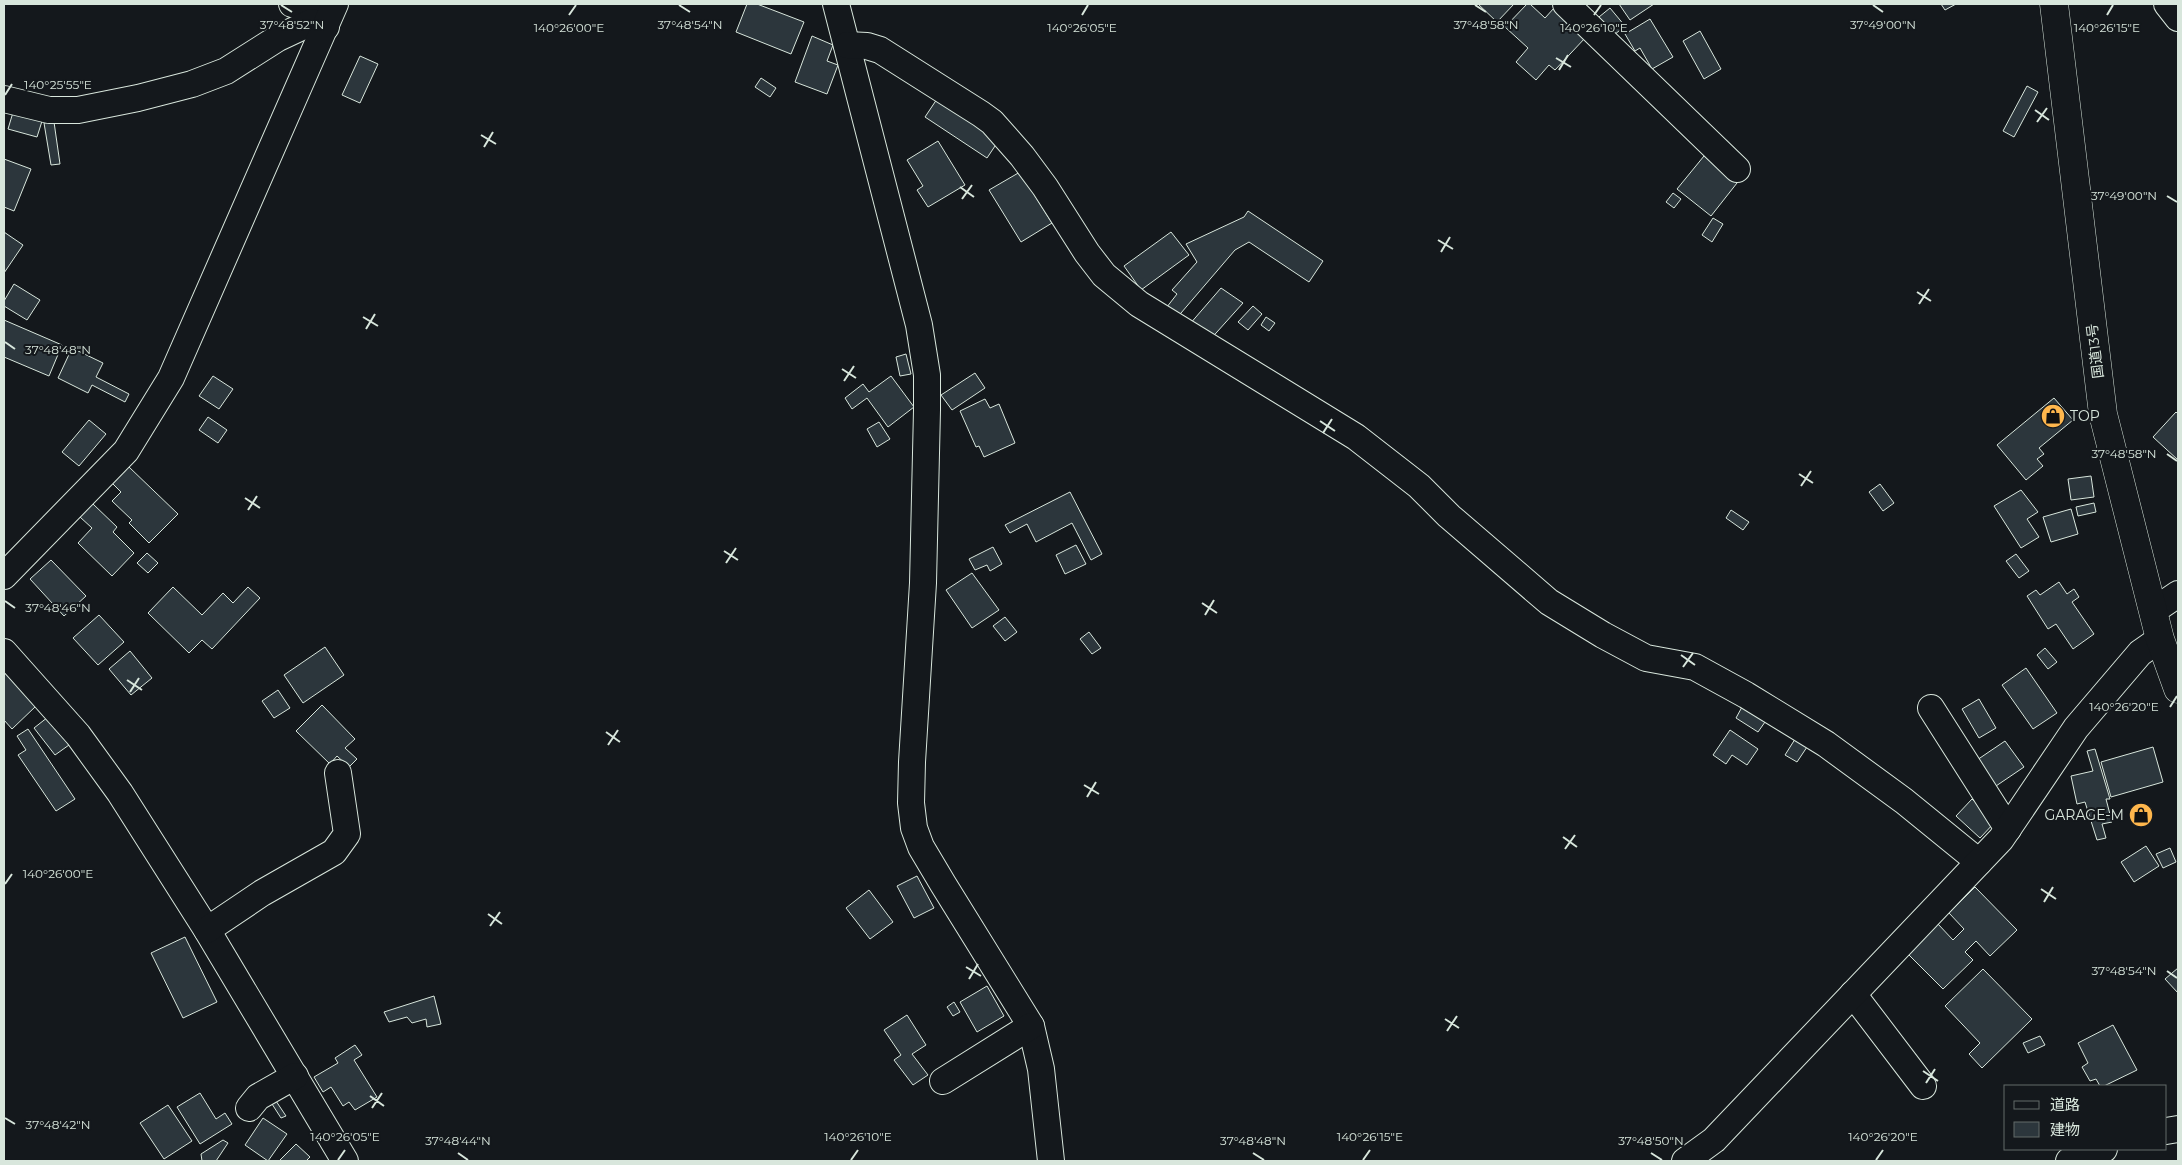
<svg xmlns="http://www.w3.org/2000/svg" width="2182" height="1165" font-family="Montserrat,'Noto Sans JP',sans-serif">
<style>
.building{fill:#2c363c;stroke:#d8e6dc}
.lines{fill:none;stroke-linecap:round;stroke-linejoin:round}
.minor-casing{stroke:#d8e6dc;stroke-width:28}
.highway-casing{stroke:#d8e6dc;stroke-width:29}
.minor{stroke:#14181c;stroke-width:26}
.highway{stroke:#14181c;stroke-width:28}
.ticks{fill:none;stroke:#d8e6dc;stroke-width:2}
.labels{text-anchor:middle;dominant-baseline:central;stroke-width:4;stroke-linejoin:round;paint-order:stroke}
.street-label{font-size:14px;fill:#d8e6dc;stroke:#14181c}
.poi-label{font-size:14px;fill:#d8e6dc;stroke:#14181c;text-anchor:start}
.ticks-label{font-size:12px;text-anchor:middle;fill:#d8e6dc;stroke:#14181c;stroke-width:4;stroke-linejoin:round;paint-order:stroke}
</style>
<rect width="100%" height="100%" fill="#14181c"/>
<g class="building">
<path d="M747 4H757L804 22 791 54 736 32Z"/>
<path d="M1478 4H1514L1497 22Z"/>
<path d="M1527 4H1530L1545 18 1554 8 1586 37 1555 70 1549 65 1536 80 1516 62 1528 48 1505 27Z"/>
<path d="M1619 4H1654L1630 20Z"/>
<path d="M1941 4H1956L1945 10Z"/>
<path d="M1610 8 1625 26 1614 35 1599 17Z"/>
<path d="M1650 19 1673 57 1652 69 1640 48 1635 51 1625 34Z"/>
<path d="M1700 31 1721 69 1704 79 1683 41Z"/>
<path d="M812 36 833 45 827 61 838 65 827 94 795 82Z"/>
<path d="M360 56 378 64 360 103 342 95Z"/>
<path d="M761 78 776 88 770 97 755 87Z"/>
<path d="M2027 86 2038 92 2014 137 2003 131Z"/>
<path d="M937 99 999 140 987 158 925 117Z"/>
<path d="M14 109 43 118 37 137 8 129Z"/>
<path d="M54 122 60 164 51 165 44 123Z"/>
<path d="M938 141 965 185 928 207 917 190 923 186 907 160Z"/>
<path d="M1704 156 1737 183 1711 216 1677 189Z"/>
<path d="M4 159 31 169 14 211 4 207Z"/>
<path d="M1020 172 1052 223 1021 242 989 190Z"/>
<path d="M1673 193 1681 199 1674 208 1666 202Z"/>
<path d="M1248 211 1323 261 1309 282 1249 242 1235 250 1175 320 1163 312 1177 294 1172 290 1197 262 1186 244 1244 217Z"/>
<path d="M1713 218 1723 224 1712 242 1702 235Z"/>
<path d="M4 232 23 245 4 273Z"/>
<path d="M1171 232 1189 255 1141 290 1124 266Z"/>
<path d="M14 284 40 300 27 320 4 306V301Z"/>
<path d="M1221 288 1243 303 1208 342 1189 325Z"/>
<path d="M1253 306 1262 314 1248 330 1238 322Z"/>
<path d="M1266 317 1275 323 1269 331 1261 325Z"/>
<path d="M4 320 62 345 49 376 4 357Z"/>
<path d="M72 348 103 363 96 377 129 394 125 402 92 385 88 393 58 378Z"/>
<path d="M906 354 911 374 900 376 896 357Z"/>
<path d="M975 373 985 388 952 410 941 395Z"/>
<path d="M213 376 233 389 219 409 199 396Z"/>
<path d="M891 376 914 407 888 427 867 398 852 409 845 398 863 384 869 392Z"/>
<path d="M2054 398 2073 420 2039 448 2044 454 2037 459 2043 466 2026 480 1997 445Z"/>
<path d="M985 399 990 408 999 404 1015 443 984 457 979 446 976 447 960 411Z"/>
<path d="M2176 412 2178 414V460L2153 437Z"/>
<path d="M208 417 227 430 218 443 199 430Z"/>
<path d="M89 420 106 434 79 466 62 452Z"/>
<path d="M879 422 890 439 877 447 867 429Z"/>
<path d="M129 467 178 514 149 543 129 523 132 520 112 501 121 492 112 483Z"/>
<path d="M2091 476 2094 497 2071 500 2068 479Z"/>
<path d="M1880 484 1894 503 1883 511 1869 492Z"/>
<path d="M2021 490 2038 512 2027 519 2039 537 2021 548 1994 506Z"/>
<path d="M1070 492 1102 554 1091 560 1072 523 1036 542 1027 524 1010 533 1005 525Z"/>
<path d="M2094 503 2096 512 2078 516 2076 507Z"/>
<path d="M93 504 117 527 113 532 134 553 112 576 78 543 92 528 80 517Z"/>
<path d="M2071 509 2078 534 2051 542 2043 517Z"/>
<path d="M1731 510 1749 522 1743 530 1726 518Z"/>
<path d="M1076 545 1086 564 1065 574 1056 555Z"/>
<path d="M993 547 1002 564 990 571 987 565 975 570 969 559Z"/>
<path d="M147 553 158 563 148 573 137 563Z"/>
<path d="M2016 554 2029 571 2019 578 2006 561Z"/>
<path d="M51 560 86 596 64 616 30 579Z"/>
<path d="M972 573 999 610 972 628 946 590Z"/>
<path d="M2059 582 2067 594 2074 589 2079 597 2072 602 2094 634 2073 649 2056 624 2048 629 2027 596 2036 590 2040 595Z"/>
<path d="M173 587 202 615 223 593 233 603 248 587 260 598 212 649 202 640 189 653 148 613Z"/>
<path d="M99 615 124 642 98 665 73 638Z"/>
<path d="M1005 617 1017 632 1005 641 993 626Z"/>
<path d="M1089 632 1101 648 1092 654 1080 639Z"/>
<path d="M325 647 344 675 303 703 284 675Z"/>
<path d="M2045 648 2057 662 2048 669 2037 655Z"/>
<path d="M130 651 152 678 131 695 109 669Z"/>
<path d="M2026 668 2057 713 2033 729 2002 685Z"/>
<path d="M4 672 36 706 12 729 4 720Z"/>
<path d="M278 690 290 708 274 718 262 701Z"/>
<path d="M1979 699 1996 728 1979 738 1962 709Z"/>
<path d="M322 705 355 739 345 748 357 759 349 767 337 756 330 764 296 731Z"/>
<path d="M1742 707 1765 722 1758 732 1736 718Z"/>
<path d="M48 717 69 745 55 755 34 728Z"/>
<path d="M28 729 75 799 56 811 18 755 26 750 17 736Z"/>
<path d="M1730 730 1758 749 1747 765 1732 755 1726 764 1713 755Z"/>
<path d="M1797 736 1809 744 1797 762 1785 755Z"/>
<path d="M2005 741 2024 767 1996 786 1977 760Z"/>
<path d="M2153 747 2163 782 2111 797 2101 762Z"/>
<path d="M2095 749 2110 799H2106L2112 822 2102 824 2106 838 2097 840 2085 802 2077 804 2071 776 2093 771 2087 751Z"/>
<path d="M1972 799 1996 821 1980 838 1956 816Z"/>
<path d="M2146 846 2159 866 2134 882 2121 862Z"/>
<path d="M2170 848 2176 862 2163 868 2156 854Z"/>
<path d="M917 876 934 908 914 918 897 886Z"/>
<path d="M1975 887 2017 930 1990 956 1976 941 1965 952 1973 960 1943 989 1908 954 1938 924 1953 940 1964 929 1949 913Z"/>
<path d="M869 890 893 922 870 939 846 908Z"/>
<path d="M185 937 217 1002 183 1018 151 953Z"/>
<path d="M2178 968V993L2165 979Z"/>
<path d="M1983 969 2032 1019 1982 1068 1969 1054 1980 1043 1945 1006Z"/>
<path d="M987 986 1004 1016 977 1032 960 1002Z"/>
<path d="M434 996 441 1024 427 1027 426 1019 412 1023 407 1017 389 1022 384 1012Z"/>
<path d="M954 1002 960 1012 953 1016 947 1007Z"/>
<path d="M907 1015 926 1045 912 1054 928 1075 913 1085 894 1060 901 1055 884 1030Z"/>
<path d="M2113 1025 2137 1070 2104 1086H2100L2096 1079 2090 1081 2082 1067 2088 1063 2078 1043Z"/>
<path d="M2040 1036 2045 1045 2028 1053 2023 1043Z"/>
<path d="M355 1045 362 1055 354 1060 377 1097 355 1110 349 1102 343 1106 331 1087 323 1092 314 1077 338 1063 335 1058Z"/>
<path d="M200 1093 216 1119 225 1113 232 1124 200 1144 177 1107Z"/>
<path d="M276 1101 286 1116 281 1118 272 1104Z"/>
<path d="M168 1105 192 1141 164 1159 140 1123Z"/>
<path d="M263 1118 287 1134 268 1161 245 1145Z"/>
<path d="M223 1140 228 1143 216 1161H202L201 1154Z"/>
<path d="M296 1144 310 1157 306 1161H279Z"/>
</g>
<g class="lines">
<g class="minor-casing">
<g id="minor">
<path d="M292 4 329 16"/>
<path d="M836 4 919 325 927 375V410L923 583 912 762 911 803 914 828 921 847 943 884 1031 1026 1041 1069 1051 1161"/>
<path d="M1566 4 1737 169"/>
<path d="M2167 4 2178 18"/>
<path d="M847 45 867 46 880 50 981 114 992 122 1022 156 1045 187 1087 253 1104 275 1139 304 1356 437 1419 486 1449 516 1549 602 1603 635 1646 658 1695 667 1746 695 1826 744 1904 801 1979 862"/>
<path d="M4 99 49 110H78L138 98 192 84 226 71 278 38 312 22 326 27"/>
<path d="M4 576 126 451 171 378 335 4"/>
<path d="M2153 611 2178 594"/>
<path d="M4 652 78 735 120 793 207 930 345 1161"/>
<path d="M1931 708 2008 829"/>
<path d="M207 930 262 893 334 852 347 834 338 773"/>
<path d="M1853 994 1923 1086"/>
<path d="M943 1081 1031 1026"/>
<path d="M249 1108 258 1097 295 1076"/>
<path d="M2166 1131 2178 1129"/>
<path d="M1685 1161 1714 1140 2001 839 2076 728 2140 653 2160 639"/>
<path d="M2069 1161 2104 1149"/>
</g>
</g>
<g class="highway-casing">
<path id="highway" d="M2054 4 2103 414 2160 639 2178 689"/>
</g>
<use href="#minor" class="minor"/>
<use href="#highway" class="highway"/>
</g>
<path class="ticks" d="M281 5 292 12M679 5 690 12M1475 5 1486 12M1873 5 1883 12M569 15 576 5M1082 15 1088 5M1594 15 1601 5M2107 15 2113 5M1556 58 1571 67M1559 70 1568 55M5 95 12 84M2035 110 2049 120M2037 122 2047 108M481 135 496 144M484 147 493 132M960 187 974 197M2167 196 2177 202M962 199 972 185M1438 240 1453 249M1441 252 1450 237M1917 292 1931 301M1919 304 1929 289M363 317 378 326M366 329 375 314M5 342 15 349M842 369 856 378M844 381 854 366M1320 421 1335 431M1323 433 1332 419M2167 454 2177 461M1799 474 1813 483M1801 486 1811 471M245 498 260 508M248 510 257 496M724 551 738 560M726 563 736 548M5 601 15 608M1202 603 1217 613M1205 615 1214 600M1681 655 1695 665M1683 667 1693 653M127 680 142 690M130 692 139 678M2170 707 2177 696M606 732 620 742M608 745 618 730M1084 785 1099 794M1087 797 1096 782M1563 837 1577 847M1565 849 1575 835M5 884 12 874M2041 889 2056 899M2044 902 2053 887M488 914 502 924M490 926 500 912M966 967 981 976M2167 971 2177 978M969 979 978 964M1445 1019 1459 1028M1447 1031 1457 1016M1923 1071 1938 1081M1926 1083 1935 1069M370 1096 384 1106M372 1108 382 1093M5 1118 15 1124M458 1153 468 1160M1253 1153 1264 1160M1651 1153 1662 1160M338 1160 345 1150M851 1160 858 1150M1363 1160 1370 1150M1876 1160 1883 1150"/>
<defs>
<g id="shop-disc" transform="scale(1.25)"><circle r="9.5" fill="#ffb74d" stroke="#14181c"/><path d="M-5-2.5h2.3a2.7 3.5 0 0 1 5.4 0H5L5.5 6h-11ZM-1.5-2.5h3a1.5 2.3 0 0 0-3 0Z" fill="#111"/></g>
</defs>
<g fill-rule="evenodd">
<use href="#shop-disc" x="2053" y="416"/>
<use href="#shop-disc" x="2141" y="815"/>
</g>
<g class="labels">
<g class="street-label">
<text transform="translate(2095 351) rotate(-97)">国道13号</text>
</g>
<g class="poi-label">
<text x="2070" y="416">TOP</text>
<text x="2124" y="815" text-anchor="end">GARAGE-M</text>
</g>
</g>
<g class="ticks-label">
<text x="292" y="29">37°48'52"N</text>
<text x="690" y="29">37°48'54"N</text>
<text x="1486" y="29">37°48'58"N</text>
<text x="1883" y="29">37°49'00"N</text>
<text x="569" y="32">140°26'00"E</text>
<text x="1082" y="32">140°26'05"E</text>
<text x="1594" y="32">140°26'10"E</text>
<text x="2107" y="32">140°26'15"E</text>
<text x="58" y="89">140°25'55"E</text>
<text x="2124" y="200">37°49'00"N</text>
<text x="58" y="354">37°48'48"N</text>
<text x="2124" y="458">37°48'58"N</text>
<text x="58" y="612">37°48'46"N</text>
<text x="2124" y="711">140°26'20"E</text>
<text x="58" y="878">140°26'00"E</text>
<text x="2124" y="975">37°48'54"N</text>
<text x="58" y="1129">37°48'42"N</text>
<text x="345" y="1141">140°26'05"E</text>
<text x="858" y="1141">140°26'10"E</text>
<text x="1370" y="1141">140°26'15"E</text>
<text x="1883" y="1141">140°26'20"E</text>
<text x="458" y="1145">37°48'44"N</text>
<text x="1253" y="1145">37°48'48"N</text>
<text x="1651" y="1145">37°48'50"N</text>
</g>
<rect width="2182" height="1165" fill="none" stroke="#d8e6dc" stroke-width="10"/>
<rect x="2004" y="1085" width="162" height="65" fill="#14181c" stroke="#626a69"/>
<rect x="2014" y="1101" width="25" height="8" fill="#14181c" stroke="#626a69"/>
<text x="2050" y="1110" font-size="15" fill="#d8e6dc">道路</text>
<rect x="2014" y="1122" width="25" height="15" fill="#2c363c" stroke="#626a69"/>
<text x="2050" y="1135" font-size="15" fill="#d8e6dc">建物</text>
</svg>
